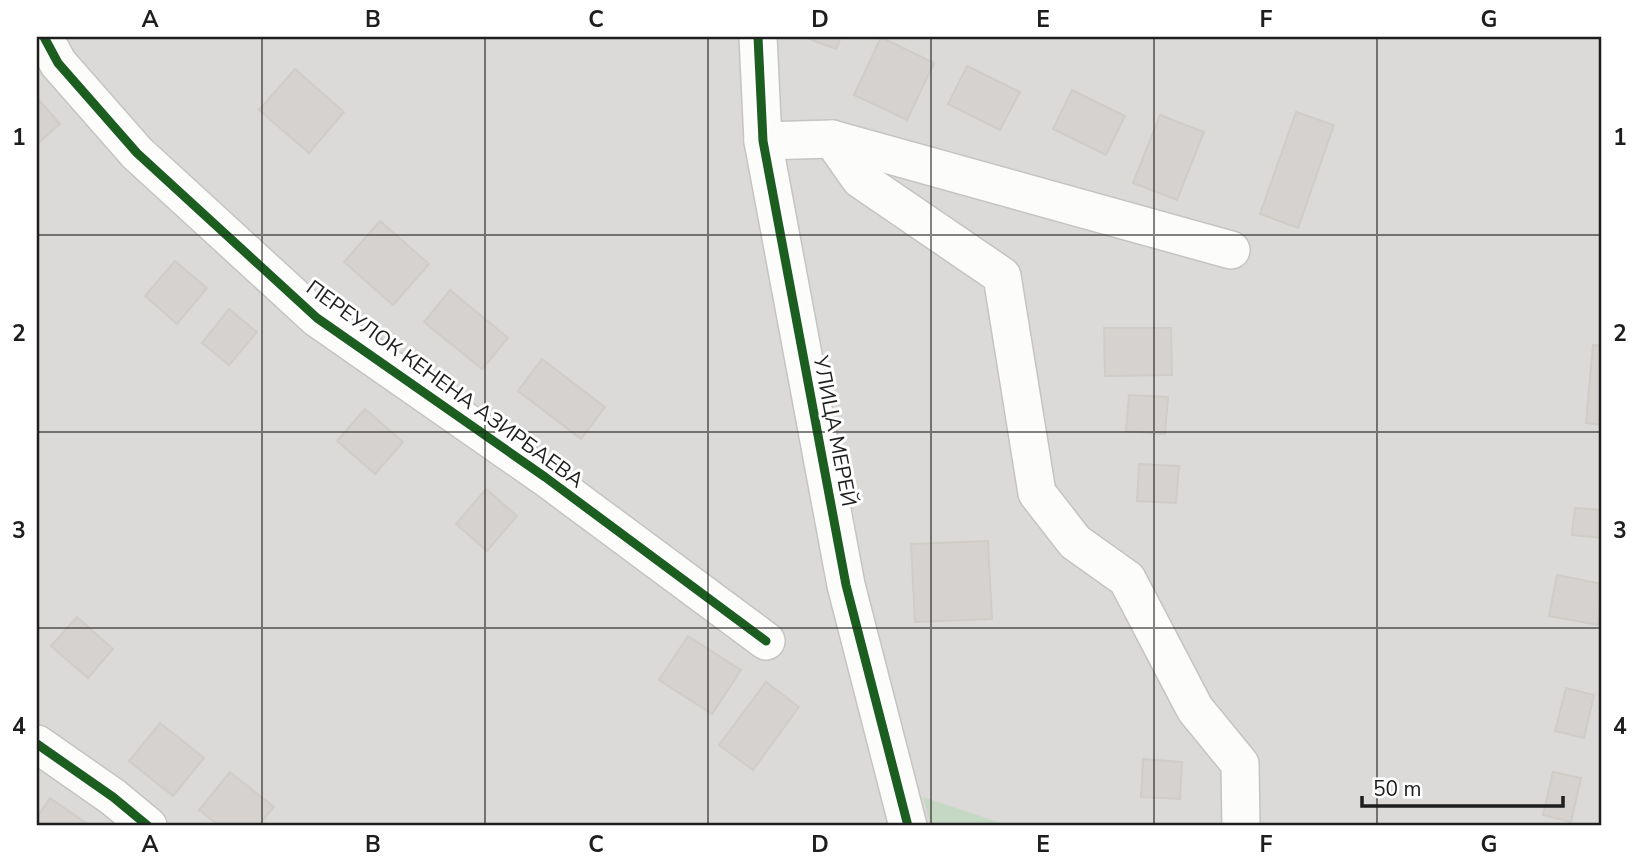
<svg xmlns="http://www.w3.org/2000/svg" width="1639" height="863" font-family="'Nunito Sans',sans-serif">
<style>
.residential{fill:#dcdad8}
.cemetery{fill:#c5d8c4}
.building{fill:#d5d2d0;stroke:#d0ccc8;stroke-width:2}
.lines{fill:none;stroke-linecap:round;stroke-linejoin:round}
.minor-casing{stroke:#c5c4c3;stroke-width:40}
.minor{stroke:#fcfcfb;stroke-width:37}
.cycleway-casing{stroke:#fff;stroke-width:13}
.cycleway{stroke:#1b5e20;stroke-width:9}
.grid{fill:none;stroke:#1e1e1e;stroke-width:2;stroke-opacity:0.55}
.labels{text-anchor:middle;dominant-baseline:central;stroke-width:6;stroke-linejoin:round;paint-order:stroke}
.street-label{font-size:21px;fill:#1e1e1e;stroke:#fff}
.neatline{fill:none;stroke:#1e1e1e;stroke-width:2.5}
.grid-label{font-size:23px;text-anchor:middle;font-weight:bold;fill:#1e1e1e}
</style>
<rect width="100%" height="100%" fill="#edeae7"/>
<rect class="residential" x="37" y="37" width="1565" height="789"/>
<path class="cemetery" d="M923 797 1010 826H931Z"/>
<g class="building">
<path d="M804 37H841L836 49Z"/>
<path d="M881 37 934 63 907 120 854 95Z"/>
<path d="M967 66 1020 92 1000 130 948 104Z"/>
<path d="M295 69 344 112 309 153 259 110Z"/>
<path d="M1072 90 1125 116 1106 155 1053 129Z"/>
<path d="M37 98 60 124 37 144Z"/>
<path d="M1296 112 1334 125 1298 228 1260 214Z"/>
<path d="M1160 115 1204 132 1177 200 1133 183Z"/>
<path d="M380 221 429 264 393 305 344 262Z"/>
<path d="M175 261 207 288 177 324 145 296Z"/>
<path d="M450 290 508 338 482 369 424 322Z"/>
<path d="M229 309 257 332 229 365 202 343Z"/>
<path d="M1104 328H1171L1172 375 1105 376Z"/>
<path d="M1593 345 1602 346V425L1586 423Z"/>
<path d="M542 359 605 407 581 439 518 391Z"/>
<path d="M1129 395 1168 397 1165 434 1126 431Z"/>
<path d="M365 409 403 442 375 474 337 441Z"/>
<path d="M1139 464 1179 466 1176 503 1137 501Z"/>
<path d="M486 489 517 516 487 551 456 524Z"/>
<path d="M1575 508 1602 510V538L1572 535Z"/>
<path d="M988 541 992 619 915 622 911 544Z"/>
<path d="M1557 575 1602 584 1598 625 1549 616Z"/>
<path d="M77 617 113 649 88 678 51 646Z"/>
<path d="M688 636 741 670 712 714 659 680Z"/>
<path d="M766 682 799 707 753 770 719 745Z"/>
<path d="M1566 688 1594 695 1584 738 1555 731Z"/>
<path d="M160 723 204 758 173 796 129 761Z"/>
<path d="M1143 759 1182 762 1180 799 1141 797Z"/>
<path d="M230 772 274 807 258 826H220L199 810Z"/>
<path d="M1553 772 1581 778 1571 822 1543 815Z"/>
<path d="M50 798 89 825V826H37V817Z"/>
</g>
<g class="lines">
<g class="minor-casing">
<g id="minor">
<path d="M44 37 58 63 137 153 317 318 545 477 766 641"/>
<path d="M758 37 763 141 846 585 908 826"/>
<path d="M832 139 860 179 1002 276 1037 493 1075 542 1127 579 1195 709 1240 764 1241 826"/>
<path d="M763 141 832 139 1231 250"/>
<path d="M37 744 113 797 148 826"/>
</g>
</g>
<use href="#minor" class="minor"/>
<g class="cycleway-casing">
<g id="cycleway">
<path d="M44 37 58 63 137 153 317 318 545 477 766 641"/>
<path d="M758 37 763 141 846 585 908 826"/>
<path d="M37 744 113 797 148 826"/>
</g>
</g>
<use href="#cycleway" class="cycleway"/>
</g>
<path class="grid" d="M262 37V826M485 37V826M708 37V826M931 37V826M1154 37V826M1377 37V826M37 235H1602M37 432H1602M37 628H1602"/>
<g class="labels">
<g class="street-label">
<text transform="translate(445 384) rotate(36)">ПЕРЕУЛОК КЕНЕНА АЗИРБАЕВА</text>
<text transform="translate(835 431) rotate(79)">УЛИЦА МЕРЕЙ</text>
</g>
</g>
<rect width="1639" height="863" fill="none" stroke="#ffffff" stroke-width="77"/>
<path d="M1362 796v10h201v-10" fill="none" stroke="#1e1e1e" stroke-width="3.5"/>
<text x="1373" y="796" font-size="21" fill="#1e1e1e" stroke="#ffffff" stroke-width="5" paint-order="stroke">50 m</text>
<rect x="38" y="38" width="1562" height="786" class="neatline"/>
<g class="grid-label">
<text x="150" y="27">A</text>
<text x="373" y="27">B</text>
<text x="596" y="27">C</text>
<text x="820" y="27">D</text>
<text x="1043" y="27">E</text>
<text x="1266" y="27">F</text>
<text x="1489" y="27">G</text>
<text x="19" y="145">1</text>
<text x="1620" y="145">1</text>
<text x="19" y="341">2</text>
<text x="1620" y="341">2</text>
<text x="19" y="538">3</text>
<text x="1620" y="538">3</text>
<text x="19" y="734">4</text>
<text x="1620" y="734">4</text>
<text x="150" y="852">A</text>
<text x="373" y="852">B</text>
<text x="596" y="852">C</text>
<text x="820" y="852">D</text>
<text x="1043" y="852">E</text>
<text x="1266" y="852">F</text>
<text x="1489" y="852">G</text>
</g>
</svg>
